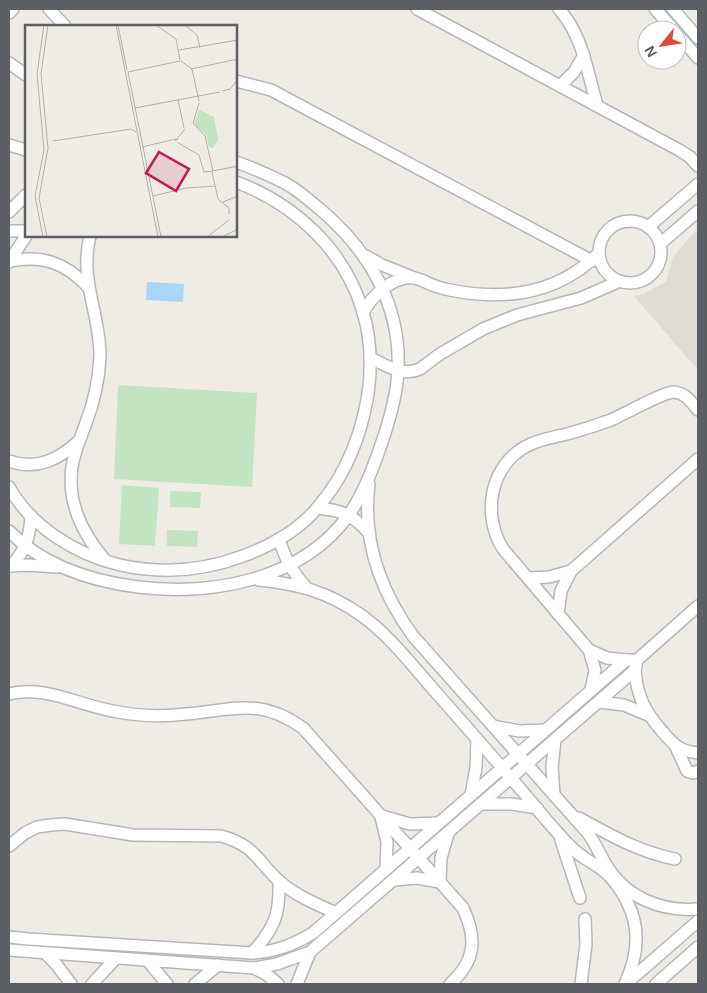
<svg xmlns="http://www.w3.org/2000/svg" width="707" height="993" font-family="Helvetica,sans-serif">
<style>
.education{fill:#dedbd3}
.green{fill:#c3e4c3}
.water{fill:#a9d5f9}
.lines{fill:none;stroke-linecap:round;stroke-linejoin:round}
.minor-casing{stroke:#b5b7bb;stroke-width:14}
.minor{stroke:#fff;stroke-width:11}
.inset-road{fill:none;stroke:#b0b0ad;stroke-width:1}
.view{fill:#c2185b;fill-opacity:0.15;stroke:#c2185b;stroke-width:2.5}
.inset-edge{fill:none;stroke:#5c6064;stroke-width:2.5}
</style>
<rect width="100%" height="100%" fill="#eeece4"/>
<path class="education" d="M698 229V370L634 296 644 294 666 281 673 257 689 238Z"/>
<g class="green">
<path d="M118 385 257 393 252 487 114 479Z"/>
<path d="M122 485 159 488 155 546 119 544Z"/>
<path d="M170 491 201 492 200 508 170 507Z"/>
<path d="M167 530 198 531 197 547 167 546Z"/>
</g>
<path class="water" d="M147 282 184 284 183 302 146 300Z"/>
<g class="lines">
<g class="minor-casing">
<g id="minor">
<path d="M49 9 65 26"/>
<path d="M417 9 679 150 690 157 698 166"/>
<path d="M559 9C583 36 587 71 597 105"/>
<path d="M655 9 674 30"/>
<path d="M673 9 698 38"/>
<path d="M9 13 13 9"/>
<path d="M677 34 698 58"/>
<path d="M9 63 26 75"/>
<path d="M236 81 271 90 592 261"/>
<path d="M560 86 574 72 584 55"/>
<path d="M9 145 26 150"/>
<path d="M9 212 26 195"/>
<circle cx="630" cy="252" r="31"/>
<path d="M648 227 698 184"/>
<path d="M9 231H26"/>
<path d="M90 236C79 281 100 312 100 356 99 380 94 402 86 423 81 437 74 452 72 467 67 503 82 533 105 560"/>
<path d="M660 244 698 211"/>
<path d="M366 256 382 265 412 277"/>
<path d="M9 261C42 255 65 262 88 287"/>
<path d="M9 262 26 236"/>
<path d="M363 313C372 295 393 276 414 278 421 279 429 284 435 286 440 288 445 289 450 290 505 301 558 294 599 253"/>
<path d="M370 358C386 365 402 377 420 369L440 354 483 329 517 315 581 298 620 281"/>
<path d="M9 461C37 471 59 459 79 441"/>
<path d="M369 484C362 540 381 592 413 636L587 832C595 842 599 853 605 863 624 897 661 912 698 909"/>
<path d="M9 487C31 527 77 555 120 565 161 574 203 571 243 556 270 546 299 530 318 507 361 457 382 377 363 312 345 250 295 204 236 182"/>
<path d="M317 508C342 510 353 515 369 533"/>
<path d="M9 531C42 565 91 581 138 587 213 596 301 580 348 516 363 495 373 469 381 445 389 422 397 395 398 370 401 305 369 251 321 210 310 201 298 190 285 183 269 175 253 168 236 162"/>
<path d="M279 539C285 558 292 572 306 587"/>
<path d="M9 566 28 565 57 567"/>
<path d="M11 566C25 551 30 537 31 516"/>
<path d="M528 578 549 577 571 571"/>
<path d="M259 580C299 584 328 592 361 615 389 635 411 664 433 689 463 723 493 757 523 792 538 810 553 829 570 846 578 855 588 860 597 866 611 875 621 889 628 904 641 930 637 958 625 984"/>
<path d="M558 614 561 591 571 571 698 459"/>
<path d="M589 650 607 658 626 660"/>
<path d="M635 670C637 696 644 710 661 730 673 744 678 751 698 753"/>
<path d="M591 690 595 670 589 650 503 549C481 514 490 462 531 444 542 439 555 437 567 434 582 430 597 425 611 420 625 414 663 392 674 392 686 393 691 402 698 410"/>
<path d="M9 694C45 685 78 705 113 711 137 716 161 717 186 714 234 710 259 697 303 728L463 908C477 938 476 961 450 984"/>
<path d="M599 702 624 705 648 715"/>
<path d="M493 726 519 731 546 730"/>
<path d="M676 747 687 771 693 773 698 771"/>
<path d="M471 795 476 767 477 739"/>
<path d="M554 795 552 767 555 740"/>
<path d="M481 804H512L537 808"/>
<path d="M382 816 410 824 439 823"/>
<path d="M381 817 387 842 386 869"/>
<path d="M579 818C610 835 639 852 675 859"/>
<path d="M561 840 580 898"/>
<path d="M9 846 25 833 37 827 51 825 65 824 133 835 221 836C254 845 256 859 278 880 294 895 316 904 336 913"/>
<path d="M394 880 417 878 440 882 441 858 448 834"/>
<path d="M9 937 28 939 252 953C275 952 293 945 313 933L626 660H637L698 606"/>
<path d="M9 950 254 968 277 964 310 952 635 670 637 660"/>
<path d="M45 953 56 964 71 984"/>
<path d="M252 953C275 928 280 914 279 881"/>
<path d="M147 960 167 984"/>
<path d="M254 968 266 974 278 984"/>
<path d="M628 982 698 921"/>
<path d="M92 984 116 958"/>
<path d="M195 984 218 965"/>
<path d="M297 984 310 952"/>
<path d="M581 984 586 944 585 919"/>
<path d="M656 984 698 947"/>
</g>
</g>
<use href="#minor" class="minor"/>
</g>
<g transform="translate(25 25)">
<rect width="212" height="212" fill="#eeece4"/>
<path d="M174 84 189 92 193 115 188 123 184 122 181 110 169 99Z" fill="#c3e4c3"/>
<path class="inset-road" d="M91 0 133 212M93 0 102 45M131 0 151 14 155 35M160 0 172 10 175 23M154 25 213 15M156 36 167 44 174 76M166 44 213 34M103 47 136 212M103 47 155 36M197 66 205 64 213 54M153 75 159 103M174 78 168 98 180 111 188 146 213 141M110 83 195 67M153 114 150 116 160 104M28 116 106 104 111 107M152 117 174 130 179 147 188 146M117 122 151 114M187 147 193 174 204 183V189M128 171 161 163 190 161M198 177 213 171M18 212 10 171 19 125 12 49 19 0M22 212 14 173 23 123 16 49 23 0M182 212 204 195M197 212 213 204"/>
<path class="view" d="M134 127 164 144 151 166 121 148Z"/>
<rect width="212" height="212" class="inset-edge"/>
</g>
<rect width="707" height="993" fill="none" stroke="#5c6064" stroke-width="20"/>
<g transform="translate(662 45) rotate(240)"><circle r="24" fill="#ffffff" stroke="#bebfc1"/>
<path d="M0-4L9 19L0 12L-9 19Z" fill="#de493a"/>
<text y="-8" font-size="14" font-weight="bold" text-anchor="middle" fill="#5c6064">N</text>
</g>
</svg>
